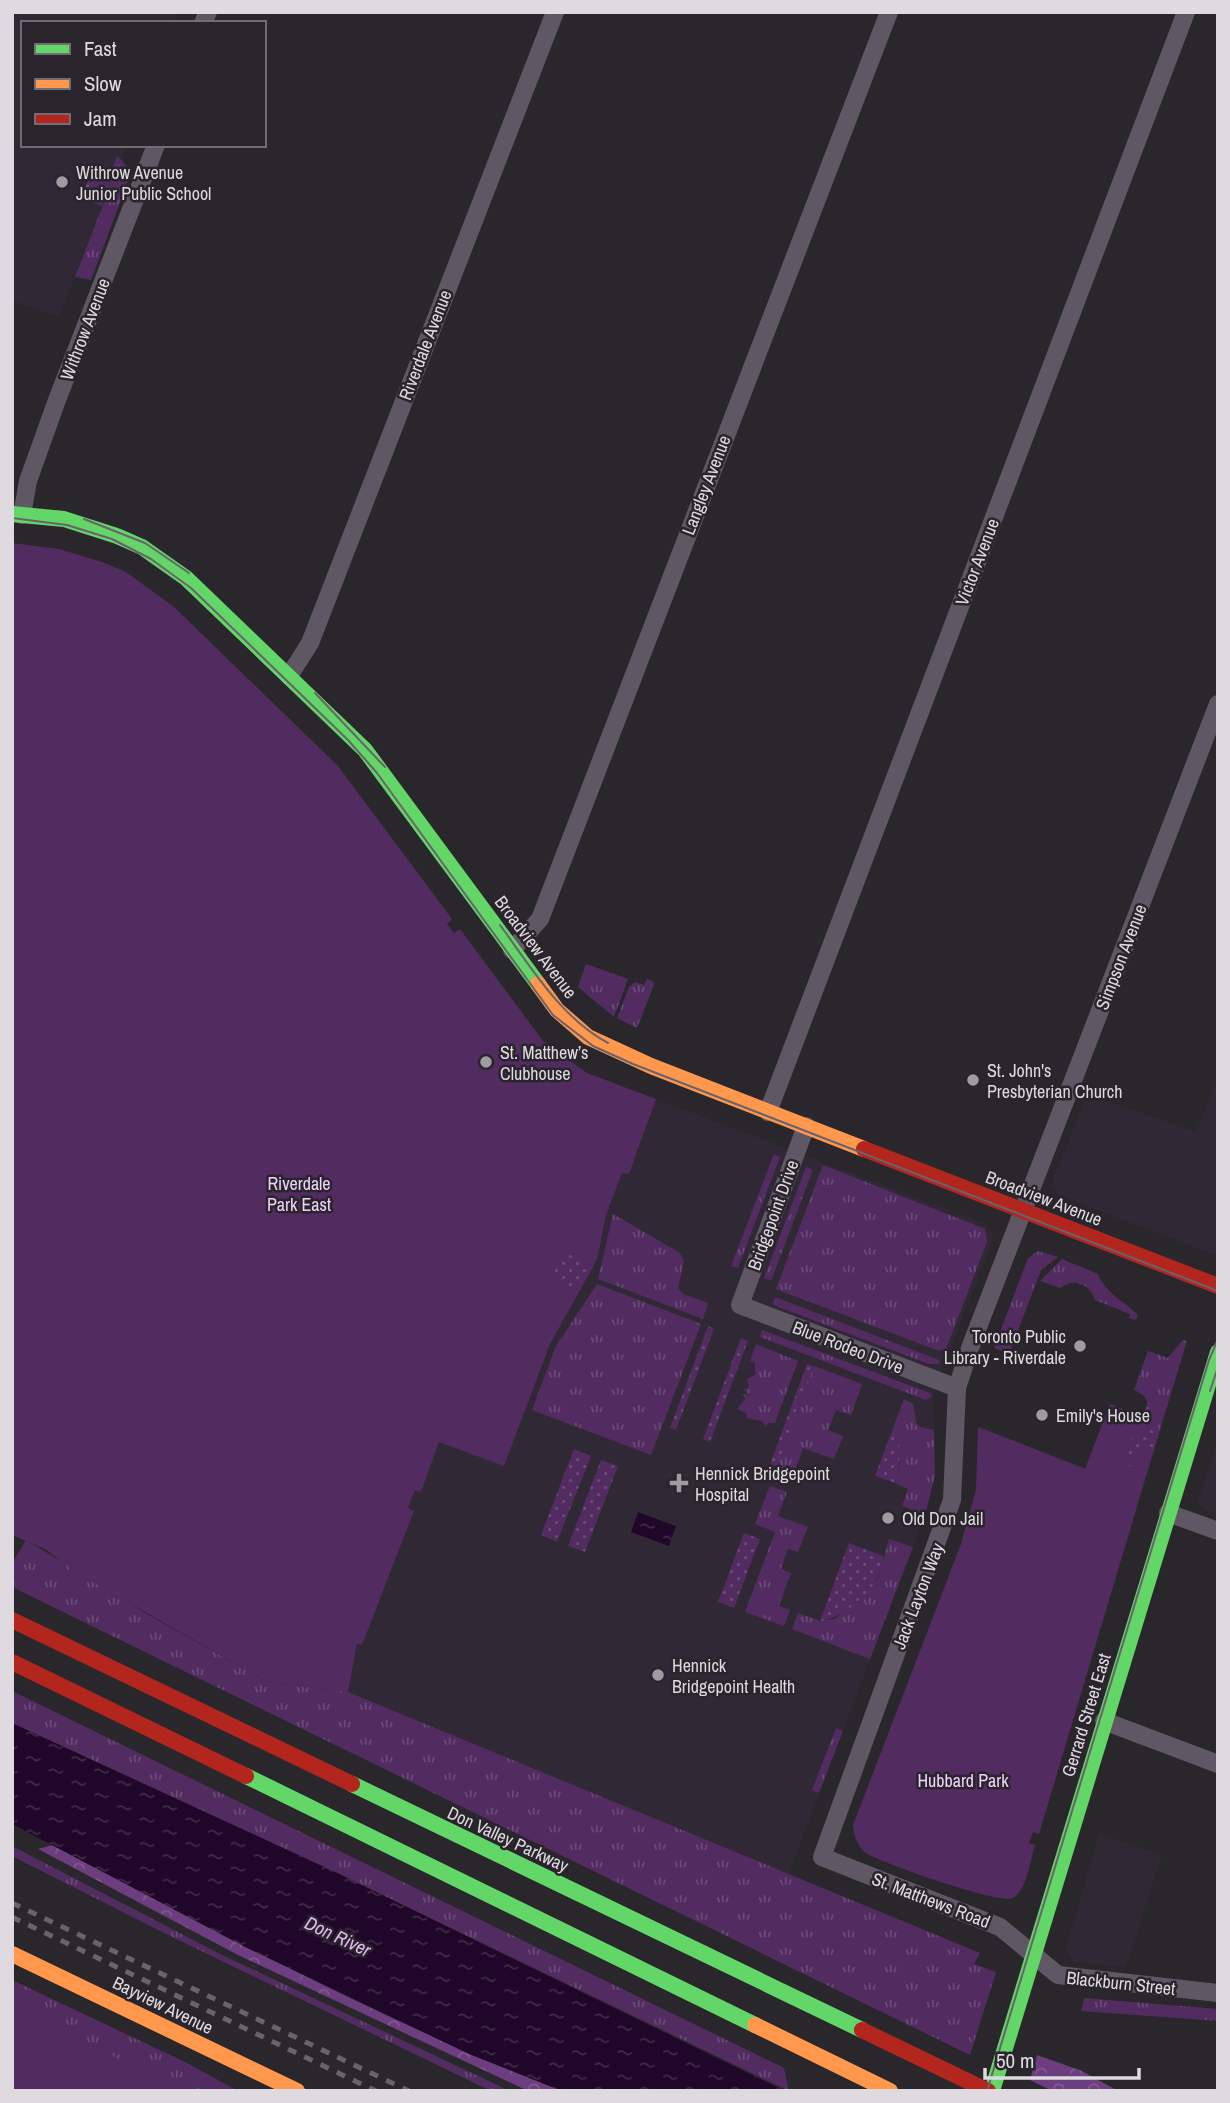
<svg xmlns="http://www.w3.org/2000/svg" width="1230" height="2103" font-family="'Archivo Narrow',sans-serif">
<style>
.built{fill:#312835}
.grass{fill:url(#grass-tufts)}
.forest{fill:url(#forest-crowns)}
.park{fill:#522c61}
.garden{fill:url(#garden-dots)}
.water{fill:url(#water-ripples)}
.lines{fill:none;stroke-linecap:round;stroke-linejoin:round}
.street{stroke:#605765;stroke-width:18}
.fast{stroke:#63d668;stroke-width:16}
.slow{stroke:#ff974d;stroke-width:16}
.jam{stroke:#b3261e;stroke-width:16}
.tram{stroke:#6a626d;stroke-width:2}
.rail{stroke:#6a626d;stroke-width:5;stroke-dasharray:9 9;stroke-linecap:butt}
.poi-dot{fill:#9f9ba0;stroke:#2a252d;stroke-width:2.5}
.labels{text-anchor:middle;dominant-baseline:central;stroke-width:5;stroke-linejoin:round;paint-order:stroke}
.poi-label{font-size:18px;fill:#dedadf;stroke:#2a252d;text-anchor:start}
.street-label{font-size:18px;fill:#dedadf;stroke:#2a252d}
.park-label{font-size:18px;fill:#f0d3fc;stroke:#2a252d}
.water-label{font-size:19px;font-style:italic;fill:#e1b7f4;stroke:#2a252d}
</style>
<defs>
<pattern id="grass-tufts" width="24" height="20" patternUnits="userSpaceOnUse" patternTransform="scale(1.75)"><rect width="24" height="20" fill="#522c61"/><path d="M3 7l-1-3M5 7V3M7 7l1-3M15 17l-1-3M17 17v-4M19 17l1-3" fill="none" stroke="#6a4a77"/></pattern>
<pattern id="forest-crowns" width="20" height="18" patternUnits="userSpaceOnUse" patternTransform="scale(1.75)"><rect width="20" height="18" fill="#6c3d7f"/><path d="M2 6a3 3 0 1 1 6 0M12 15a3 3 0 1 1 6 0" fill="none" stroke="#815891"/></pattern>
<pattern id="garden-dots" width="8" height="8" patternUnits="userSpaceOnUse" patternTransform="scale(1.75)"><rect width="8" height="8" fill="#522c61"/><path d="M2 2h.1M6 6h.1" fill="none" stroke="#6a4a77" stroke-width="1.8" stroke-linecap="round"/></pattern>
<pattern id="water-ripples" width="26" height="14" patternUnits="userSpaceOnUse" patternTransform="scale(1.75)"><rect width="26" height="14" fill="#200729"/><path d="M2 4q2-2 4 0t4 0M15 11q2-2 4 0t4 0" fill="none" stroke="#402b48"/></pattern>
</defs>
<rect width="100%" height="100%" fill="#29272b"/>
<g class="built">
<path d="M12 12H177L173 23H23V145H126L59 317 12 300Z"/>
<path d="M1218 1077V1256L1056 1194 1051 1185 1087 1094 1196 1132Z"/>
<path d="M656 1099 986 1224 994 1237 933 1393 935 1476 925 1515 788 1876 348 1692 357 1643 362 1645 413 1512 407 1509 415 1490 421 1491 439 1442 504 1465 550 1344 597 1260 606 1215 622 1172 629 1174Z"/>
<path d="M1218 1442V1515L1201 1507 1198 1500Z"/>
<path d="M1099 1834 1162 1855 1126 1967 1073 1962 1066 1949Z"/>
</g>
<g class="grass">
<path d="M121 159 131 173 91 280 75 277Z"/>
<path d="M586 964 628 979 614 1017 578 987Z"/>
<path d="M647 979 653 981 654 985 637 1028 617 1018 629 987 635 982 644 985Z"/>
<path d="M774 1154 780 1157 738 1268 731 1266Z"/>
<path d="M823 1165 985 1229 987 1242 946 1349 939 1351 776 1289Z"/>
<path d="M806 1167 813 1170 771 1281 764 1278Z"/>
<path d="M613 1214 680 1253 684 1261 678 1288 683 1294 708 1303 703 1319 598 1279Z"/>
<path d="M1038 1251 1058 1257 1041 1270 1009 1354 994 1348 1028 1258Z"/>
<path d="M1062 1259 1098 1274C1105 1293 1124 1301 1138 1315L1136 1320 1129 1318 1130 1314 1095 1300C1090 1284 1074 1277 1060 1288L1040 1281Z"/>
<path d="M597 1284 701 1324 651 1455 532 1410 556 1346Z"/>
<path d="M775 1297 939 1360 940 1364H929L776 1306 773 1304Z"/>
<path d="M762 1330 930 1393 932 1396 926 1400 760 1337Z"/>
<path d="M1183 1340 1187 1341 1159 1433 1148 1429 1118 1491 978 1427 1086 1469 1110 1404 1135 1414 1142 1413C1152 1402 1146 1395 1134 1390L1148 1351 1168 1358Z"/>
<path d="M756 1344 798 1361 775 1423H768L766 1427 762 1421 747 1418 746 1413 737 1409 745 1399 743 1394 750 1395 744 1390 749 1387 747 1379 755 1375V1363L750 1361Z"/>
<path d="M814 1366 862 1384 851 1415 836 1410 828 1430 843 1436 834 1459 803 1448 794 1473 777 1467Z"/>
<path d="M904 1399 913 1404 917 1426 934 1430 935 1476 925 1515 902 1506 908 1489 895 1483 900 1463 893 1428Z"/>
<path d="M770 1486 787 1492 778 1516 808 1527 798 1552 788 1549 781 1569 791 1573 779 1606 790 1610 784 1626 745 1612 775 1532 755 1524Z"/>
<path d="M889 1539 913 1547 870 1659 792 1629 798 1613 820 1621 835 1619 878 1579Z"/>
<path d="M26 1540 147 1614 268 1682 348 1692 980 1953 974 1964 996 1972 970 2055 12 1587V1563Z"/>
<path d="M12 1691 784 2068 789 2091 333 1871 12 1723Z"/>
<path d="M836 1728 843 1731 819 1793 812 1790Z"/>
<path d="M12 1846 222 1955 510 2091H491L164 1933 12 1856Z"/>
<path d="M12 1980 187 2063 238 2091H12Z"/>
<path d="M1084 1998 1218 2009V2021L1081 2011Z"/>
</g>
<g class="forest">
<path d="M53 1845C219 1933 386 2022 562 2091H528L238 1955 38 1849Z"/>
<path d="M1037 2055 1082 2071 1118 2091H1052L1030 2080Z"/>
</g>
<g class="park">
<path d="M12 543 59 549 102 562 126 572 174 607 338 766 452 919 447 924 454 933 460 929 543 1041 587 1073 656 1099 629 1174 622 1173 606 1215 597 1260 550 1344 504 1466 439 1442 421 1492 415 1490 408 1508 414 1511 362 1645 357 1644 348 1692 268 1682 75 1572 45 1549 12 1535Z"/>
<path d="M1106 1414 1159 1433 1039 1834 1033 1832 1029 1843 1035 1845C1030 1861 1027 1890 1013 1898 1001 1905 881 1863 866 1853 857 1845 854 1837 853 1825L961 1544 976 1490 978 1427 1085 1469Z"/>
<path d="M12 2008 34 2018 184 2091H12Z"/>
</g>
<g class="garden">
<path d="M117 157 121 159 102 206 81 198 93 168 97 169 99 164 112 169Z"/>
<circle cx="570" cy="1272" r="17"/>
<path d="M708 1326 714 1329 676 1430 670 1428Z"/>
<path d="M741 1338 748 1341 710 1442 703 1439Z"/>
<path d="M807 1364 814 1366 777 1467 770 1464Z"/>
<path d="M893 1428C903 1447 900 1463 895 1483L875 1476Z"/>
<path d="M1148 1429 1159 1433 1154 1450 1141 1448 1130 1467C1117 1448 1131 1436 1148 1429Z"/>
<path d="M574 1449 591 1456 557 1542 541 1535Z"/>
<path d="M601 1460 618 1466 585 1552 568 1546Z"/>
<path d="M744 1533 760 1539 734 1608 718 1602Z"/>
<path d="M849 1543 883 1556C885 1583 846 1618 820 1621Z"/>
</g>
<g class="water">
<path d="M638 1512 676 1526 669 1546 631 1532Z"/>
<path d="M12 1723 333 1871 785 2091H562L469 2054 245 1947 12 1824Z"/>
</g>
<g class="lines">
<g class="street">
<path d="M203 23 208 12"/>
<path d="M22 515 28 481 57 400 156 145"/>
<path d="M289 676 310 643 555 12"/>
<path d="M1218 704 970 1348 957 1388 952 1500 822 1857 1000 1927 1058 1975 1218 1993"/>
<path d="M512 950 540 919 889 12"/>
<path d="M768 1112 1186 12"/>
<path d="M806 1126 740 1305 957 1388"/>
<path d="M1168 1513 1218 1531"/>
<path d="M1104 1721 1218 1764"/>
</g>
<g class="fast">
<path d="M12 514 64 519 117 536 142 547 186 578 365 750 538 984"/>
<path d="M246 1776 755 2025"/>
<path d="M352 1784 862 2030"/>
<path d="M992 2091 1218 1352"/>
</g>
<g class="slow">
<path d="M538 984 557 1010 588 1037 651 1066 864 1149"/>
<path d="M12 1954 297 2091"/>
<path d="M755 2025 890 2091"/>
</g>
<g class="jam">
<path d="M864 1149 1218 1286"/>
<path d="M12 1620 352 1784"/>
<path d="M12 1662 246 1776"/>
<path d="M862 2030 988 2091"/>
</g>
<g class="tram">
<path d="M12 518 67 525 112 539 151 559 191 588 348 740 377 773 553 1015 593 1046 633 1064 1218 1291"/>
<path d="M84 519 145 543 189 573"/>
<path d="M315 693 385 767"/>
<path d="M500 925C531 967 561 1018 608 1043"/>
<path d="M1210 1391 1218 1367"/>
<path d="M987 2091 1209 1360 1218 1339"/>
</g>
<g class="rail">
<path d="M12 1903 409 2091"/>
<path d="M12 1917 376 2091"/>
</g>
</g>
<g class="poi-dot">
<circle cx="62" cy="182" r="7"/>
<circle cx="486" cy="1062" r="7"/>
<circle cx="973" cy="1080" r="7"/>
<circle cx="1080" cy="1346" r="7"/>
<circle cx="1042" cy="1415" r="7"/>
<path d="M675.5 1472.5h7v7h7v7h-7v7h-7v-7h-7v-7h7z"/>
<circle cx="888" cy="1518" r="7"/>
<circle cx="658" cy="1675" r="7"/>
</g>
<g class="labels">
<g class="poi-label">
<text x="76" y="172">Withrow Avenue<tspan x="76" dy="21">Junior Public School</tspan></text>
<text x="500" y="1052">St. Matthew’s<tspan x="500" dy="21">Clubhouse</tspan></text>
<text x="987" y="1070">St. John's<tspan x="987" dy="21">Presbyterian Church</tspan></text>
<text x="1066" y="1336" text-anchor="end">Toronto Public<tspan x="1066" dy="21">Library - Riverdale</tspan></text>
<text x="1056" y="1415">Emily's House</text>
<text x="695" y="1473">Hennick Bridgepoint<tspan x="695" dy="21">Hospital</tspan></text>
<text x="902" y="1518">Old Don Jail</text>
<text x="672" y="1665">Hennick<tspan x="672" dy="21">Bridgepoint Health</tspan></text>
</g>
<g class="street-label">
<text transform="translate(85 329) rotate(-69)">Withrow Avenue</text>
<text transform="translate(425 345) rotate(-69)">Riverdale Avenue</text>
<text transform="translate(706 485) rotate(-69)">Langley Avenue</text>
<text transform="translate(977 562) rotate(-69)">Victor Avenue</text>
<text transform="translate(536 947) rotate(53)">Broadview Avenue</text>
<text transform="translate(1121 957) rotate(-69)">Simpson Avenue</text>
<text transform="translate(1044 1198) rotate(21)">Broadview Avenue</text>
<text transform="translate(773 1215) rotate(-70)">Bridgepoint Drive</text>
<text transform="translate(848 1347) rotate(21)">Blue Rodeo Drive</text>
<text transform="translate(918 1596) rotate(-69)">Jack Layton Way</text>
<text transform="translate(1086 1715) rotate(-73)">Gerrard Street East</text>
<text transform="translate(508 1839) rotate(25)">Don Valley Parkway</text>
<text transform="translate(931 1900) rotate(21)">St. Matthews Road</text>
<text transform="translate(1121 1983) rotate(6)">Blackburn Street</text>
<text transform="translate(163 2005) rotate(26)">Bayview Avenue</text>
</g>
<g class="park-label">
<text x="299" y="1183">Riverdale<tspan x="299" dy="21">Park East</tspan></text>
<text x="963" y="1780">Hubbard Park</text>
</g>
<g class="water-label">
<text transform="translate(338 1936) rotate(25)">Don River</text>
</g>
</g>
<rect width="1230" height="2103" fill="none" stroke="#dedadf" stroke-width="28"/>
<rect x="21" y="21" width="245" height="126" fill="#2a252d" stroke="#726d74" stroke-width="2"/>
<rect x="35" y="44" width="35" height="10" fill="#63d668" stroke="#726d74" stroke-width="2"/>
<text x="84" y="56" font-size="21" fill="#dedadf">Fast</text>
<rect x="35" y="79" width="35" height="10" fill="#ff974d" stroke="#726d74" stroke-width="2"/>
<text x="84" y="91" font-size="21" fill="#dedadf">Slow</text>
<rect x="35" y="114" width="35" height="10" fill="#b3261e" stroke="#726d74" stroke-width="2"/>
<text x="84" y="126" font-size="21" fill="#dedadf">Jam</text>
<path d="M985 2068v10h154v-10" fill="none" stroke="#dedadf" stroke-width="3.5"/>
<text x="996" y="2068" font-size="21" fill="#dedadf" stroke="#2a252d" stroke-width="5" paint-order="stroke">50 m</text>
</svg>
